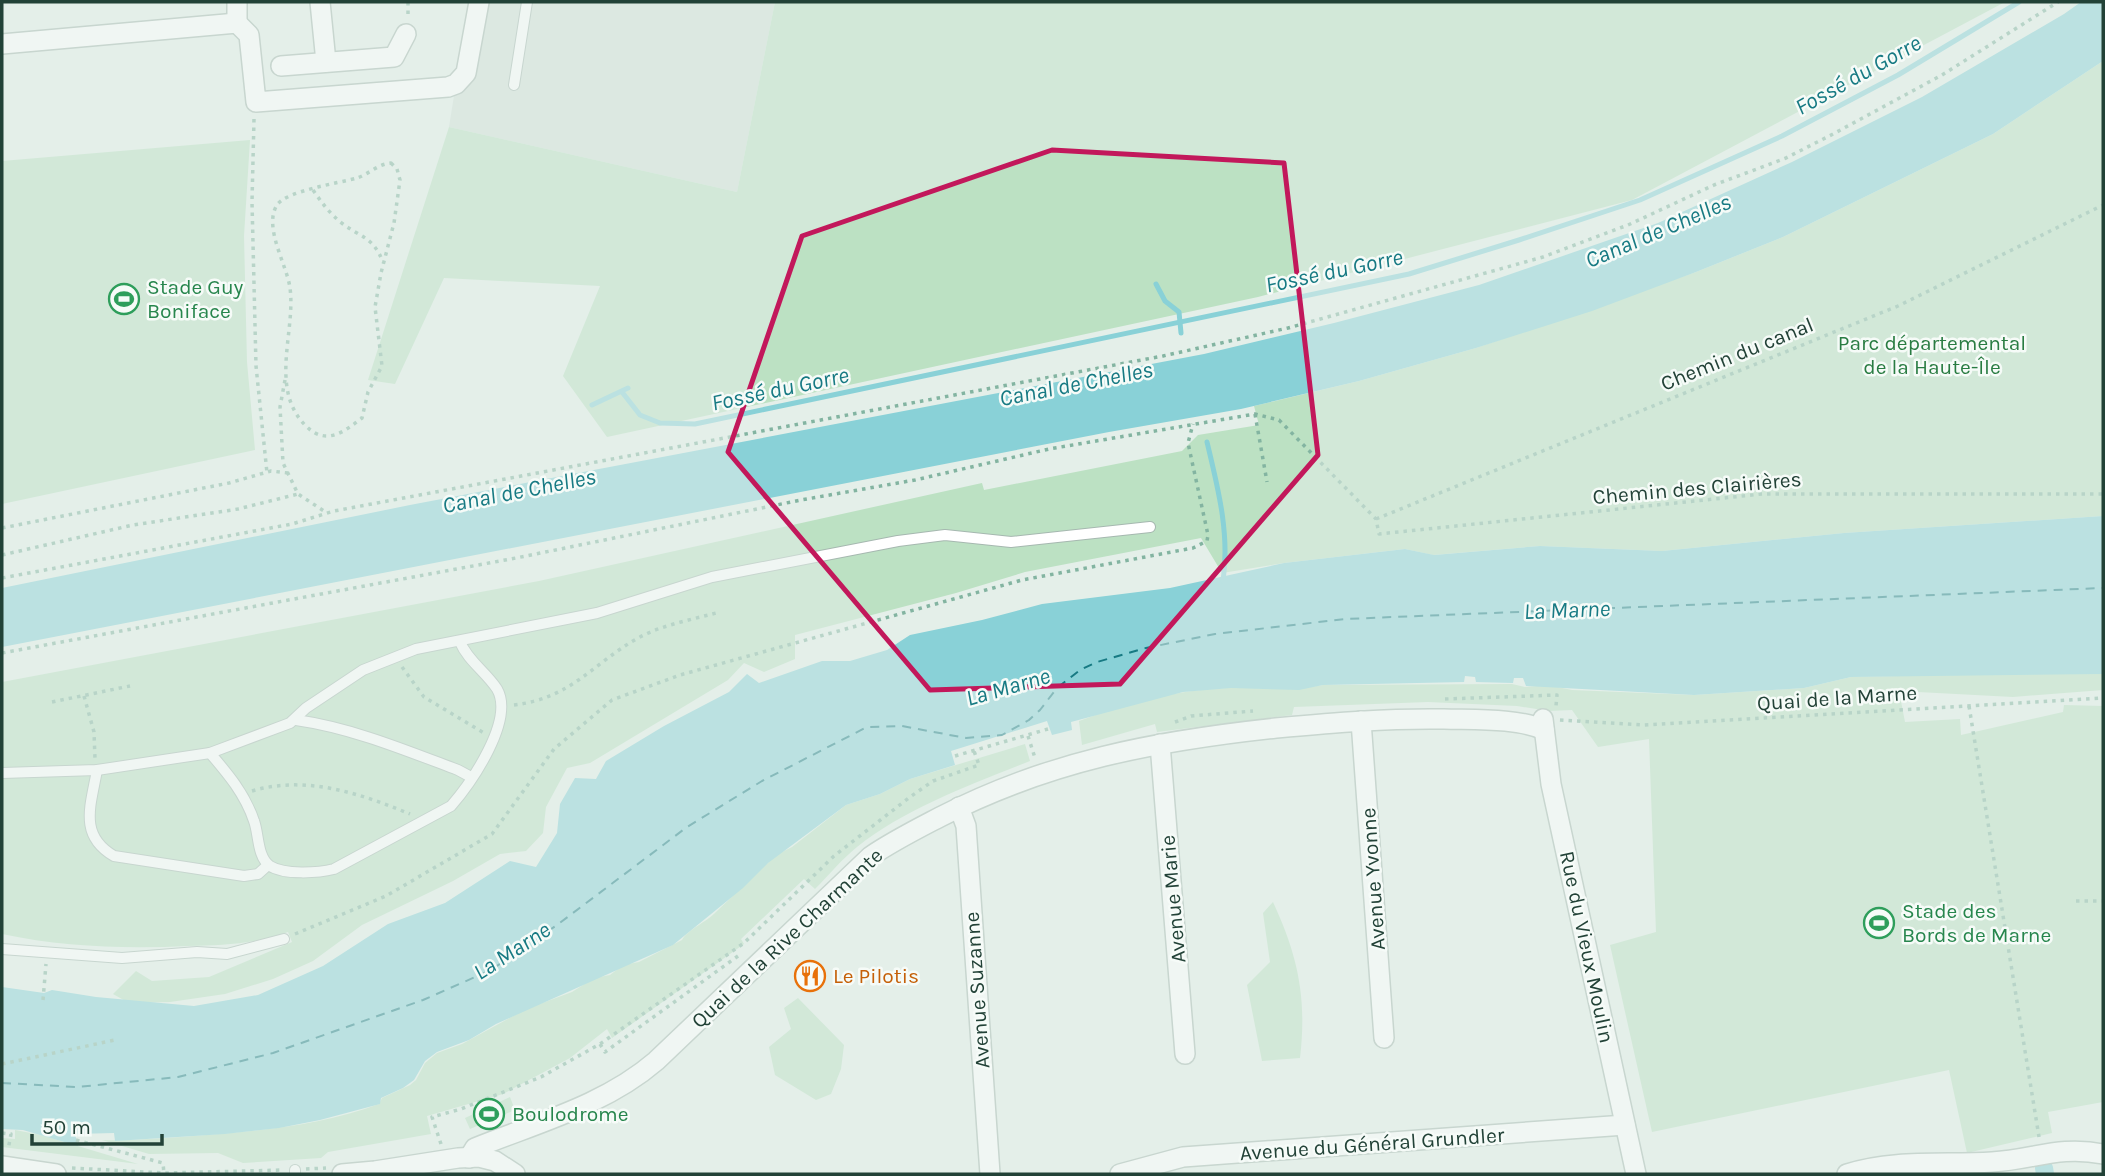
<svg xmlns="http://www.w3.org/2000/svg" width="2105" height="1176" font-family="Karla,sans-serif">
<style>
.built{fill:#d2dfd8}
.green{fill:#bce1c3}
.water{fill:#89d1d7}
.lines{fill:none;stroke-linecap:round;stroke-linejoin:round}
.stream{stroke:#89d1d7;stroke-width:5}
.canal{stroke:#89d1d7;stroke-width:18}
.ferry{stroke:#177a83;stroke-width:2;stroke-dasharray:9 7;stroke-linecap:butt}
.service-casing{stroke:#a6b8b0;stroke-width:12}
.minor-casing{stroke:#a6b8b0;stroke-width:22}
.path{stroke:#83b4a1;stroke-width:3.5;stroke-dasharray:3.5 5;stroke-linecap:butt}
.service{stroke:#fff;stroke-width:10}
.minor{stroke:#fff;stroke-width:19}
.marked{fill:none;stroke:#c2185b;stroke-width:5;stroke-linejoin:round}
.labels{text-anchor:middle;dominant-baseline:central;stroke-width:5;stroke-linejoin:round;paint-order:stroke}
.leisure-label{font-size:21px;fill:#27864d;stroke:#f6fbf8;text-anchor:start}
.park-label{font-size:21px;fill:#297c42;stroke:#f6fbf8}
.street-label{font-size:21px;fill:#224237;stroke:#f6fbf8}
.food-label{font-size:21px;fill:#c56008;stroke:#f6fbf8;text-anchor:start}
.water-label{font-size:23px;font-style:italic;fill:#177a83;stroke:#f6fbf8}
</style>
<rect width="100%" height="100%" fill="#e4efe9"/>
<path class="built" d="M469 2H775L737 192 449 127Z"/>
<g class="green">
<path d="M775 2H2005L1632 200 1258 297 607 437 563 376 600 286 444 278 395 384 368 380 449 127 737 192Z"/>
<path d="M2103 61V516L1844 533 1662 551 1540 546 1433 555 1405 549 1284 563 1222 573 1201 538 1025 572 956 593 795 635V659L764 672 744 663 728 680 590 763 567 768 546 807 543 833 526 851 500 854 453 881 362 925 313 961 273 979 225 994 170 1002 129 1003 113 994 136 971 152 981 209 977 292 942 288 932C256 944 222 945 188 946 126 949 63 947 2 934V682L539 581 982 483 984 490 1182 451 1198 435 1259 425 1254 406 1359 381 1476 348 1696 272 1783 237 1993 134Z"/>
<path d="M250 140 244 236 247 362 255 450 2 504V161Z"/>
<path d="M1992 674H2103V690L2013 697 1899 691 1905 722 1960 719 1961 735 2063 712 2064 705 2103 706V1102L2048 1112 2052 1133 1967 1153 1949 1070 1652 1132 1610 945 1656 932 1649 739 1598 747 1572 710 1549 711 1517 706 1428 702 1294 707 1292 715 1157 732 1155 724 1082 745 1079 721C1127 703 1175 690 1226 688 1259 687 1290 692 1323 685L1512 684 1525 687 1548 685 1572 690 1694 695 1804 688 1851 677Z"/>
<path d="M1025 744 1030 761C975 783 904 809 857 847 842 859 829 875 815 889L804 879 741 939 744 944 612 1038 607 1029 570 1058 503 1094 427 1116 431 1134 328 1152 321 1158 243 1163 218 1153 149 1154 102 1140C133 1141 163 1138 194 1136 256 1131 320 1126 379 1104L382 1098 410 1085 416 1080 425 1063 437 1053 462 1044 526 1009 572 992 594 978 610 975 623 965 639 962 682 940C688 929 707 922 716 912 732 897 747 882 762 864L768 863 774 856 792 847 846 805 880 794 910 779Z"/>
<path d="M1273 902C1298 956 1307 998 1300 1058L1262 1061 1247 985 1270 962 1263 913Z"/>
<path d="M798 998 844 1045 841 1069 831 1094 816 1100 775 1075 769 1047 791 1029 784 1008Z"/>
<path d="M510 1097 515 1110 470 1129 465 1118Z"/>
<path d="M15 1130 41 1135 138 1164 2 1147V1138L15 1139Z"/>
</g>
<g class="water">
<path d="M2081 2H2103V61L1993 134 1783 237 1696 272 1592 311 1476 348 1359 381 1241 409 1109 432 2 647V588L410 505 1204 354 1334 323 1479 285 1658 223 1792 162 1922 97 2064 14Z"/>
<path d="M2103 516V674L1851 677 1804 688 1694 695 1526 686 1523 678H1514L1513 683 1476 682 1475 677 1465 676 1464 682 1323 685 1299 690 1231 688 1183 692 1071 722 1072 730 1052 735 1047 721 951 751 955 765 910 779 880 794 846 805 768 863 743 888 673 945 496 1024 469 1040 437 1052 425 1061 414 1080 403 1088 381 1098 380 1104 320 1120 279 1128 225 1134 115 1141 114 1133 75 1134 78 1146 23 1130 2 1129V987L44 993 52 990 96 997 194 1006 258 995 323 966 388 924 445 903 510 861 536 867 557 833 560 804 575 778 596 779 606 761 664 726 729 692 747 674 759 683 822 661H850L887 650 910 635 982 620 1042 604 1170 588 1284 563 1405 549 1434 555 1540 546 1662 551 1844 533Z"/>
</g>
<g class="lines">
<g class="stream">
<path d="M1156 284 1165 301 1179 312 1181 333"/>
<path d="M622 392 640 415 660 423 695 424 1409 274 1519 240 1640 200 1782 136 1898 75 2019 2"/>
<path d="M592 405 628 388"/>
<path d="M1207 442C1218 488 1230 534 1223 581"/>
</g>
<path class="canal" d="M2044 1168 2045 1174"/>
<path class="ferry" d="M2 1083 77 1087 178 1077 273 1053 423 1000 491 970 557 925 687 827 762 781 867 727 902 726 966 738 1002 735 1029 720 1040 710 1057 688 1080 670 1097 662 1146 648 1215 634 1345 619 2103 588"/>
<g class="service-casing">
<g id="service">
<path d="M514 85 527 2"/>
<path d="M296 720C352 728 405 750 458 770L471 777"/>
<path d="M210 753C228 774 245 794 254 821 259 834 257 857 270 866 284 875 318 873 334 869L451 806C471 783 515 720 497 689 486 672 468 661 460 642"/>
<path d="M97 770C91 805 78 835 114 856L244 876 258 874 268 865"/>
<path d="M2 773 97 770 210 753 290 723 306 708 363 670 416 649 597 613 712 577 898 541 945 535 1011 542 1150 527"/>
<path d="M2 949 122 958 197 952 227 954 284 939"/>
<path d="M295 1174V1170"/>
</g>
</g>
<g class="minor-casing">
<g id="minor">
<path d="M237 2V23"/>
<path d="M320 2 326 62"/>
<path d="M237 23 249 35 256 102 448 87 456 84 466 73 479 2"/>
<path d="M2 44 237 23"/>
<path d="M281 66 394 57 406 34"/>
<path d="M1543 719 1551 784 1636 1174"/>
<path d="M1361 721 1384 1038"/>
<path d="M1160 744 1185 1054"/>
<path d="M959 807 966 826 990 1174"/>
<path d="M469 1158 475 1148C537 1123 605 1105 656 1061L871 856C893 841 917 829 940 817 1049 761 1155 741 1276 728 1332 723 1388 718 1444 719 1473 720 1519 718 1544 730"/>
<path d="M2 1166 56 1174"/>
<path d="M342 1174 375 1171 458 1158 479 1157 495 1161 515 1174"/>
<path d="M1120 1174 1183 1157 1625 1125"/>
<path d="M1847 1174C1894 1159 1944 1165 1992 1162 2033 1160 2059 1145 2103 1154"/>
</g>
</g>
<g class="path">
<path d="M408 2V17"/>
<path d="M254 119 252 202 256 366 267 473"/>
<path d="M391 163 397 169 400 180 394 223 381 273 375 307 382 366 368 392 362 418C345 431 327 446 307 427 268 390 296 332 290 288 287 265 263 227 277 205 286 191 339 183 357 178 369 174 378 164 391 163Z"/>
<path d="M313 190C322 203 330 214 343 224 362 238 373 237 383 262"/>
<path d="M285 380 280 407 283 463 298 494 327 513"/>
<path d="M1255 414 1267 482"/>
<path d="M1376 519 1898 306 2103 205"/>
<path d="M2 528 229 483 271 471 288 473"/>
<path d="M2 555 133 525 238 509 298 494"/>
<path d="M2 578 292 524 334 511 1163 356 1288 328 1543 257 1628 225 1714 185 1786 158 1833 134 1942 75 2058 2"/>
<path d="M2 653 516 558 801 500 915 480 1049 449 1255 414 1279 420 1376 519 1379 534 1762 494H2103"/>
<path d="M402 667 424 697 484 733"/>
<path d="M84 696 94 732 95 759"/>
<path d="M1445 699 1557 695 1556 706"/>
<path d="M52 702 130 686"/>
<path d="M514 705C572 698 592 664 638 638 662 625 690 620 716 613"/>
<path d="M1969 706 2039 1137"/>
<path d="M1560 720 1643 725 2103 698"/>
<path d="M1175 722 1191 716 1253 711"/>
<path d="M1028 736 1035 758"/>
<path d="M955 756 1048 729"/>
<path d="M252 791C306 775 359 793 410 814"/>
<path d="M2076 901H2103"/>
<path d="M295 934 386 896 492 834 554 749 612 700 680 675 1022 580 1193 548 1207 541 1208 535 1188 443 1193 424"/>
<path d="M43 1000 46 964"/>
<path d="M600 1044 605 1052 738 956"/>
<path d="M2 1064 115 1040"/>
<path d="M2 1133 11 1134 8 1150"/>
<path d="M76 1140 163 1163 164 1174"/>
<path d="M441 1144 432 1117 461 1109 541 1077 600 1044 744 943 834 856 910 797 933 781 979 765 974 751"/>
<path d="M72 1168 164 1173 284 1170"/>
<path d="M306 1169 326 1168"/>
</g>
<use href="#service" class="service"/>
<use href="#minor" class="minor"/>
</g>
<path d="M0 0H2105V1176H0ZM1052 150 1284 163 1318 455 1120 684 930 690 728 452 802 236Z" fill="#e4efe9" fill-opacity=".55" fill-rule="evenodd"/>
<path class="marked" d="M1052 150 1284 163 1318 455 1120 684 930 690 728 452 802 236Z"/>
<defs>
<g id="stadium-ring" transform="scale(1.575)"><circle r="9.5" fill="#f6fbf8" stroke="#2e9e5b" stroke-width="1.5"/><path d="M0-5a6.5 5 0 1 0 0 10a6.5 5 0 1 0 0-10ZM-3.5-1.8h7v3.6h-7Z" fill="#2e9e5b"/></g>
<g id="restaurant-ring" transform="scale(1.575)"><circle r="9.5" fill="#f6fbf8" stroke="#e8710a" stroke-width="1.5"/><path d="M-5-6h1v4h1v-4h1v4h1v-4h1v5L-1.5 .5V6h-2V.5L-5-1ZM5-6V6H3V1.5H1.5Q1.5-4 5-6Z" fill="#e8710a"/></g>
</defs>
<g fill-rule="evenodd">
<use href="#stadium-ring" x="124" y="299"/>
<use href="#stadium-ring" x="1879" y="923"/>
<use href="#restaurant-ring" x="810" y="976"/>
<use href="#stadium-ring" x="489" y="1114"/>
</g>
<g class="labels">
<g class="leisure-label">
<text x="147" y="287">Stade Guy<tspan x="147" dy="24">Boniface</tspan></text>
<text x="1902" y="911">Stade des<tspan x="1902" dy="24">Bords de Marne</tspan></text>
<text x="512" y="1114">Boulodrome</text>
</g>
<g class="park-label">
<text x="1932" y="343">Parc départemental<tspan x="1932" dy="24">de la Haute-Île</tspan></text>
</g>
<g class="street-label">
<text transform="translate(1737 354) rotate(-22)">Chemin du canal</text>
<text transform="translate(1697 488) rotate(-5)">Chemin des Clairières</text>
<text transform="translate(1837 698) rotate(-4)">Quai de la Marne</text>
<text transform="translate(1373 879) rotate(-94)">Avenue Yvonne</text>
<text transform="translate(1173 899) rotate(-95)">Avenue Marie</text>
<text transform="translate(787 938) rotate(-43)">Quai de la Rive Charmante</text>
<text transform="translate(1587 947) rotate(78)">Rue du Vieux Moulin</text>
<text transform="translate(977 990) rotate(-94)">Avenue Suzanne</text>
<text transform="translate(1372 1144) rotate(-4)">Avenue du Général Grundler</text>
</g>
<g class="food-label">
<text x="833" y="976">Le Pilotis</text>
</g>
<g class="water-label">
<text transform="translate(1858 75) rotate(-29)">Fossé du Gorre</text>
<text transform="translate(1658 231) rotate(-23)">Canal de Chelles</text>
<text transform="translate(1334 271) rotate(-12)">Fossé du Gorre</text>
<text transform="translate(1076 384) rotate(-11)">Canal de Chelles</text>
<text transform="translate(780 389) rotate(-12)">Fossé du Gorre</text>
<text transform="translate(519 491) rotate(-11)">Canal de Chelles</text>
<text transform="translate(1567 610) rotate(-2)">La Marne</text>
<text transform="translate(1008 687) rotate(-16)">La Marne</text>
<text transform="translate(512 951) rotate(-33)">La Marne</text>
</g>
</g>
<rect width="2105" height="1176" fill="none" stroke="#224237" stroke-width="7"/>
<path d="M32 1134v10h130v-10" fill="none" stroke="#224237" stroke-width="3.5"/>
<text x="42" y="1134" font-size="21" fill="#224237" stroke="#f6fbf8" stroke-width="5" paint-order="stroke">50 m</text>
</svg>
